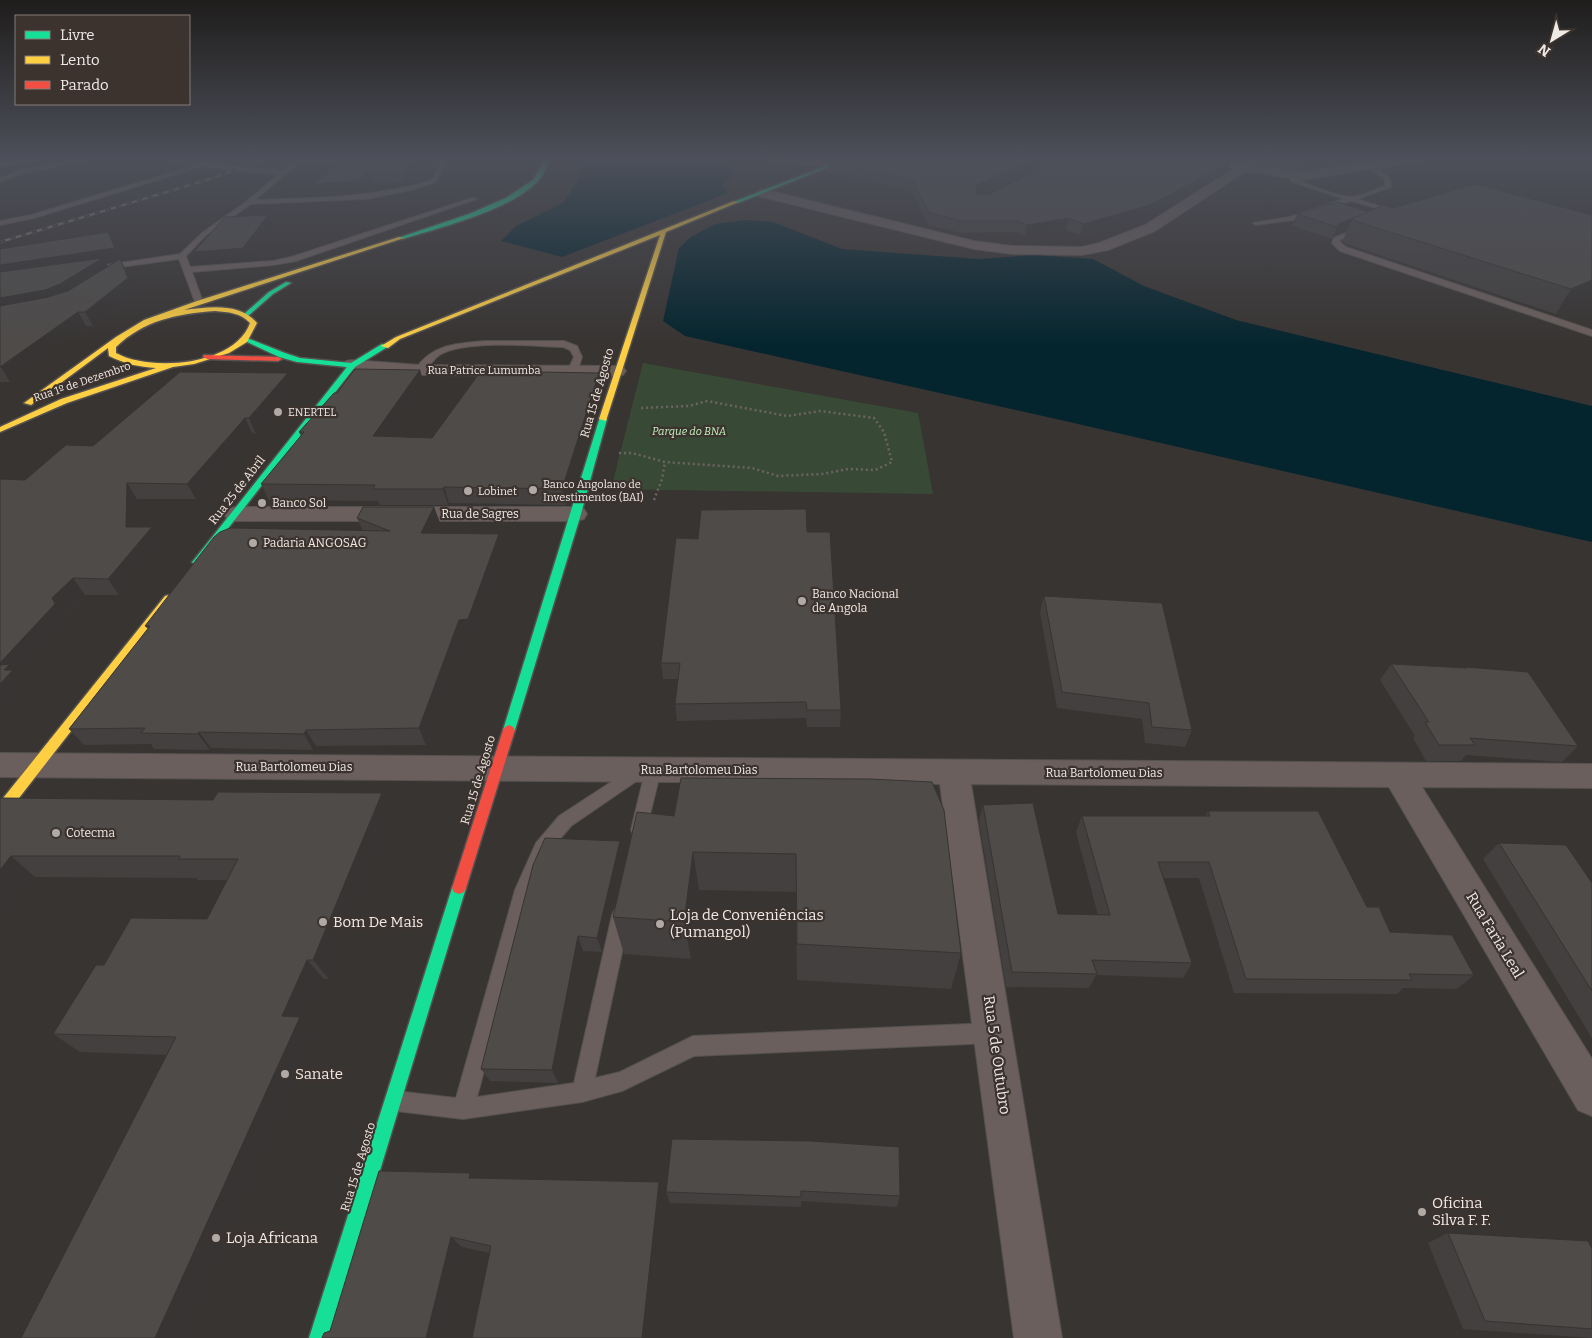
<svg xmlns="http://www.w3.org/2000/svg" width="1592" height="1338" font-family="Bitter,serif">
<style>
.green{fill:#384a36}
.water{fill:#05252e}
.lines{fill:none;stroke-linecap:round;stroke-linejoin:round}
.lane-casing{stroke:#555150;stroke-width:2}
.street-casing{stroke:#555150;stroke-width:2}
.fast-casing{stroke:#555150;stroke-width:3}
.slow-casing{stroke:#555150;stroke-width:3}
.jam-casing{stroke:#555150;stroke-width:3}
.path{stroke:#6d6462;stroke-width:2.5;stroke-dasharray:2 3;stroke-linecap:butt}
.lane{fill:#6b5f5d;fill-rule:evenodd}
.street{fill:#6b5f5d;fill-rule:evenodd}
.fast{fill:#16e098;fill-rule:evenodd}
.slow{fill:#ffcf43;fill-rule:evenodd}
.jam{fill:#f24e42;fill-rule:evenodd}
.rail-casing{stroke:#79706e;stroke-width:2.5}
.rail{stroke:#3c332e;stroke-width:2;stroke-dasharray:5.5;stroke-linecap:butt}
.wall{fill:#43403f;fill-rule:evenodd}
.shaded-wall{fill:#373433}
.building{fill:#4e4b49;stroke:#373433}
.poi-dot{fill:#b0aaa7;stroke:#3c332e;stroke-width:2}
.labels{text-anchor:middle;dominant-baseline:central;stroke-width:4.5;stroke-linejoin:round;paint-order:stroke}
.far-street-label{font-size:11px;fill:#f0eae6;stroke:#3c332e}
.far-poi-label{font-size:11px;fill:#f0eae6;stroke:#3c332e;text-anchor:start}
.far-park-label{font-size:11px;font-style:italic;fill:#c2f3bf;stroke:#3c332e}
.street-label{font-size:12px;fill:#f0eae6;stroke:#3c332e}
.poi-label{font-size:12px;fill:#f0eae6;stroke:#3c332e;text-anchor:start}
.near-poi-label{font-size:15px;fill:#f0eae6;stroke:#3c332e;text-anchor:start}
.near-street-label{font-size:15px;fill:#f0eae6;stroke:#3c332e}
</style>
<rect width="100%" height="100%" fill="#383432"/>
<path class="green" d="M643 363 918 413 933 494 611 489Z"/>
<g class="water">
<path d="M587 158H717L732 171 730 178 722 186 728 193 562 257 501 241 516 226 563 203 577 182Z"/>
<path d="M745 220 773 222 842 249 979 259 1035 255 1093 259 1144 286 1236 320 1592 406V542L1065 421 685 336 663 321 679 248 691 237 715 224Z"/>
</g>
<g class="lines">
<g class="lane-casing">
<g id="lane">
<path d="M38 158H53L0 167V163Z"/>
<path d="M84 158H95L18 175 0 182V178L23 169Z"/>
<path d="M160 158H174L246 168 283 170 298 158H380L377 160 301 161 255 200C315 198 374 198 432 180L443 158H449L436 182 412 190 366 199 251 204 206 235 186 256 190 267 273 261 291 257 472 198 477 199 296 261 273 265 192 272 203 302 199 304 195 302 179 259 106 269 102 267 106 265 180 254 202 233 247 201 279 174 246 172 204 166 34 218 0 225V221L31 215 196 165Z"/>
<path d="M1369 165H1373L1390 178 1391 187 1357 199 1398 212V214L1351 201 1293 220 1256 225 1253 223 1290 217 1344 199 1292 182 1287 175H1291C1298 182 1340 197 1351 197 1361 197 1375 189 1385 186V180L1369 167Z"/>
<path d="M1360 227 1365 228 1340 240V242L1346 247 1592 330V336L1340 251 1332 243 1334 238Z"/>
<path d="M486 341H564L577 346 582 357 578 370 573 373 568 370 574 357 570 350 563 347C530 346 473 340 443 353 433 357 429 370 420 373L415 370C431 344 458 343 486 341Z"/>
<path d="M653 764 658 766 661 770 645 835 639 837 633 835 631 830 644 776 571 826 549 852 533 890 477 1097 574 1083 612 915 615 909 621 907 627 909 630 915 595 1078 620 1072 693 1036 992 1023 999 1026 1002 1033 999 1040 992 1043 694 1056 622 1091 582 1102 463 1119 396 1111 389 1108 386 1101 389 1094 396 1091 456 1098 515 890 536 843 559 816 634 767 639 765 646 769 648 766Z"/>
</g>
</g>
<g class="street-casing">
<g id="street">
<path d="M1190 158H1213L1242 163 1250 158H1264L1254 166 1301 172 1398 158H1427L1421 161 1301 180 1246 171 1155 231 1108 250 1082 255 1012 254 974 249 758 196 756 193 762 189 974 241 1012 246 1082 247 1099 243 1145 225 1233 169 1192 160Z"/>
<path d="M352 360 420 365 617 366 623 367 626 371 623 375 617 376 420 375 346 369 343 365 346 361Z"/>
<path d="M235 507H576L584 509 587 514 584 519 576 521H235L227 519 224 514 227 509Z"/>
<path d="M0 753 1592 764V788L1422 787 1592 1059V1116L1578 1110 1389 787 971 784 1062 1338H1014L940 784 0 777Z"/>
</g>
</g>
<g class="fast-casing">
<g id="fast">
<path d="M546 158H550C547 166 544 175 537 182 508 211 442 227 403 239L398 238 469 214 506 198 533 180Z"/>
<path d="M846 158H852L738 203 733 202Z"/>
<path d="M286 282 291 283 273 294 248 316H244V314L269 292Z"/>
<path d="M243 338H247L285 353 300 358 351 363 382 344 389 346 355 367 200 564H194L192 562 194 560 347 367 297 362 279 357 243 340Z"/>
<path d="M600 417 607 419 581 514 515 730 513 733H505L503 730Z"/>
<path d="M459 882 464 884 466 888 329 1338H309L452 888 454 884Z"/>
</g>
</g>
<g class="slow-casing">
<g id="slow">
<path d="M734 201 739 202 666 232 606 421 599 419 660 235 400 339 388 348 381 346 396 337Z"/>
<path d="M399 237 404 238 184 310C208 307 240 302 257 323L247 342 229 353 194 364 173 367 67 403 0 432V427L61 399 156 368C139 367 125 364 109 356L108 348 31 405 24 403 116 337 144 320 197 301ZM215 311C228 312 241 313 250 323 235 366 150 372 116 353V347C144 320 177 314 215 311Z"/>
<path d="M169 595 173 596 174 598 173 600 5 816 0 817V802L165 596Z"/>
</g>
</g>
<g class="jam-casing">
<g id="jam">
<path d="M760 158 824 163 826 164 824 165 786 163Z"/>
<path d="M204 355 278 357 282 359 278 361 207 359 203 357Z"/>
<path d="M509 725 513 727 515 730 466 888 464 892 459 894 454 892 452 888 503 730 505 727Z"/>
</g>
</g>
<g class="path">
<path d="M619 453H632L665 462 752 468 778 476 822 474 848 469 875 470 892 462 884 432 874 418 820 411 787 416 707 401 689 406 641 408"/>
<path d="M654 500 662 479 665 462"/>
</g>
<use href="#lane" class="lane"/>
<use href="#street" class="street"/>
<use href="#fast" class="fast"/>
<use href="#slow" class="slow"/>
<use href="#jam" class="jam"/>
<g class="rail-casing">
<path id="rail" d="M0 242 210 179 266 158"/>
</g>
<use href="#rail" class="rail"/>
</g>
<g class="wall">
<path d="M337 158H426L406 182 371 183 363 192 318 195 339 163Z"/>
<path d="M839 158H1057L980 194 988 195 1061 158H1247L1242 161 1225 158 1231 160 1228 170 1195 191 1147 217 1080 235 1066 230 1025 237 1017 232 962 233 928 225 912 192 829 172V162Z"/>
<path d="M1261 158H1371L1301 170 1259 165Z"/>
<path d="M1394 208 1592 215V298L1556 314 1346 244 1343 241 1347 230 1333 236 1332 239 1292 226 1297 214 1368 212Z"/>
<path d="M114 245 121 261 135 291 93 326H86L10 382H0V249ZM116 262 108 266 106 263Z"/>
<path d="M420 370 424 385 389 436 432 438 601 388 566 505 449 503 448 505H380L378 501 269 500 261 484 301 436 299 432 337 393Z"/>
<path d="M294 387 256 434 252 433 196 499H137V527H152L162 543 119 595H85L65 615 68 620 19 674 25 681 24 682 28 687 0 718 25 480 93 446Z"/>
<path d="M434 507 440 523 435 533 499 534 504 550 474 635 465 636 426 745 316 746 313 750 211 748 210 750 154 749 151 744 84 745 69 729 148 629 145 626 363 531 357 518Z"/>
<path d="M807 532 841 710 840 727H807L806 718 677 721 675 704 678 679H663L661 663 698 539Z"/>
<path d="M1044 596 1192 730 1185 747 1145 743 1142 719 1057 708 1040 612Z"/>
<path d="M1391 664 1465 668 1466 667 1578 746 1562 762 1466 755 1461 761H1426L1413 738 1415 736 1380 680Z"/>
<path d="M932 782 961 953 951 989 797 980 796 892 699 890 691 959 624 954 613 917 674 816Z"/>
<path d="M382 793 394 815 329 979H324L305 1023 317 1036 188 1338H21L167 1055 80 1052 53 1034 104 965 207 919 227 880H198L196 878 35 877 0 927V798L213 800Z"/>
<path d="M983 805 1058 914 1098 915 1076 832 1082 816H1205L1208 811 1367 907 1390 932 1474 975 1457 989 1403 988 1397 994 1234 993 1199 878H1163L1192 963 1183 978 1096 975 1089 988 1006 987 979 821Z"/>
<path d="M1499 843 1592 883V1038L1483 859Z"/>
<path d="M624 857 602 952 583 951 558 1083 490 1081 481 1069Z"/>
<path d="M672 1139 900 1196 897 1207 801 1201V1207L670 1203 666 1192Z"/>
<path d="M475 1178 659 1182 663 1193 648 1338H472L490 1253 462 1247 440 1338H322L330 1331Z"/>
<path d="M1448 1233 1592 1249V1338L1463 1329 1428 1243Z"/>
</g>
<g class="shaded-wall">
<path d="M414 158H426L406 182 403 171Z"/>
<path d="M1037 158H1057L975 196 977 185Z"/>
<path d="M1316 158H1371L1301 170 1305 160Z"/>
<path d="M1231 160 1228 170 1195 191 1147 217 1080 235 1083 224Z"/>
<path d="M367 171 371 183 363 192 318 195 314 184Z"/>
<path d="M268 215 273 227 249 261 200 264 194 252Z"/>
<path d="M1069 218 1066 230 1025 237 1027 225Z"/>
<path d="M1353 218 1347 230 1333 236 1332 239 1338 224Z"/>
<path d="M108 232 135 291 93 326 85 312 121 261 106 263 110 271 68 297 0 313V265Z"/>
<path d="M1592 280V298L1556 314 1571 289Z"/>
<path d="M78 312 86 326 10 382 1 367Z"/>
<path d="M420 370 424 385 379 451 373 436Z"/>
<path d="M288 373 294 387 256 434 249 418Z"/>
<path d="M599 373 601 388 566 505 562 489Z"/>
<path d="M245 418 252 433 196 499 187 484Z"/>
<path d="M127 483 137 499V543L126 527Z"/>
<path d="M444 487 449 503 448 505 443 489Z"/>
<path d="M434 507 440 523 427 549 421 533Z"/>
<path d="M152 527 162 543 119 595 108 579Z"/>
<path d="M499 534 504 550 474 635 465 636 426 745 419 728 459 620Z"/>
<path d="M73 578 85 595 65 615 68 620 19 674 25 681 24 682 28 687 0 718V663L52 598Z"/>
<path d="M306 730 316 746 313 750 304 734Z"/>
<path d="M199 732 211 748 210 750 198 734Z"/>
<path d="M382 793 394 815 329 979 313 960Z"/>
<path d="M620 841 624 857 602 952 597 938Z"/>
<path d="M693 852 699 890 691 959 684 922Z"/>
<path d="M11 856 35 877 0 927V870Z"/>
<path d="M578 936 583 951 558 1083 552 1070Z"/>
<path d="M307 960 324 979 305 1023 317 1036 188 1338H155L282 1016Z"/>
<path d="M470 1173 479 1184 469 1178Z"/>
<path d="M659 1182 663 1193 648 1338H642Z"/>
<path d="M0 1198 6 1200 0 1211Z"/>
<path d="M451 1237 462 1247 440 1338H426Z"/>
</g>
<g class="building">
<path d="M342 158H414L403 171H367L359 181 314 184 345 158Z"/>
<path d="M839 158H1037L977 185 976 194 988 195 1061 158H1224L1231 160 1198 180 1150 205 1083 224 1069 218 1027 225 1019 221H963L929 213 913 181 829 162Z"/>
<path d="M1289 158H1316L1305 160Z"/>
<path d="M1475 184 1592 215V280L1571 289 1355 221 1353 218 1383 205 1394 208Z"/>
<path d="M1338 202 1368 212 1338 224 1337 227 1297 214Z"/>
<path d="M268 215 243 248 194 252 225 217Z"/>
<path d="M108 232 115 248 0 265V249Z"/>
<path d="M103 258 60 284 45 290 0 298V272Z"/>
<path d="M120 259 128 278 85 312H78L0 367V306L48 297 68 291Z"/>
<path d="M355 369 420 370 373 436 432 438 481 371 599 373 562 489 444 487 443 489H373L375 485 261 484 304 432H299L334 393H337Z"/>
<path d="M180 372 288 373 249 418H245L187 484 127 483 126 527H152L108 579 73 578 52 598 55 604 0 663V479L25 480 66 445 93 446Z"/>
<path d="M363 507H434L421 533 499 534 468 619 459 620 419 728 306 730 304 734 199 732 198 734 141 733 145 728 69 729 150 626H145L214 537 220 532 230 528 390 531 357 518Z"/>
<path d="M806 509 807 532H830L841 710H807L806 702 675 704 680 663H661L676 538 698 539 701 510Z"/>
<path d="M1044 596 1162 603 1192 730 1152 727 1149 703 1062 692Z"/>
<path d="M10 664 4 670H13L0 684V665Z"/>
<path d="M1391 664 1467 668 1466 667 1528 672 1578 746 1470 738 1475 745H1439L1425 722H1429Z"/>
<path d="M681 778 870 779 932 782 944 810 961 953 797 944 796 854 693 852 684 922 613 917 637 812 674 816Z"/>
<path d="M218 792 382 793 313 960H307L282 1016 300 1017 155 1338H21L176 1037 53 1034 96 965H104L131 918 207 919 238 859H179L180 856H11L0 870V798L213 800Z"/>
<path d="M1033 803 1058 914 1110 915 1082 816H1210L1208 811H1318L1367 907H1379L1390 932 1452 935 1474 975 1409 974 1412 980 1246 979 1209 862H1158L1192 963 1092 960 1097 974 1012 972 983 805Z"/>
<path d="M545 838 620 841 597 938 578 936 552 1070 481 1069 533 865Z"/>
<path d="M1499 843 1566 845 1592 883V991Z"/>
<path d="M672 1139 810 1141 899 1147 900 1196 801 1191V1197L666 1192Z"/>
<path d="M379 1171 470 1173 469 1178 659 1182 642 1338H472L491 1246 451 1237 426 1338H322L324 1333 330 1331Z"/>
<path d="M1448 1233 1588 1241 1592 1249V1329L1485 1321Z"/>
</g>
<linearGradient id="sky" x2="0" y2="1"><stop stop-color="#1f1d1c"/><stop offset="0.46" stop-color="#4d505a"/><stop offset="1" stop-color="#4d505a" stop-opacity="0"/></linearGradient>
<rect width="1592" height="345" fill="url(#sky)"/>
<g class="poi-dot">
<circle cx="278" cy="412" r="5"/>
<circle cx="533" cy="490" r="5"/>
<circle cx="468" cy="491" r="5"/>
<circle cx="262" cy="503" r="5"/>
<circle cx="253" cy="543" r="5"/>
<circle cx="802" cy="601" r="5"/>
<circle cx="56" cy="833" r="5"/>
<circle cx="323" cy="922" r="5"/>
<circle cx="660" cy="924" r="5"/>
<circle cx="285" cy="1074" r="5"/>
<circle cx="1422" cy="1212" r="5"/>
<circle cx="216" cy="1238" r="5"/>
</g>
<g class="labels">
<g class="far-street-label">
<text x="484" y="370">Rua Patrice Lumumba</text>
<text transform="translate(82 382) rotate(-19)">Rua 1º de Dezembro</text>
</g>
<g class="far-poi-label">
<text x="288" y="412">ENERTEL</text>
<text x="543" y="484">Banco Angolano de<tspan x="543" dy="13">Investimentos (BAI)</tspan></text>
<text x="478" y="491">Lobinet</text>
</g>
<g class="far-park-label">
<text x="689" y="431">Parque do BNA</text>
</g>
<g class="street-label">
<text transform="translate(597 393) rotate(-74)">Rua 15 de Agosto</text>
<text transform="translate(237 490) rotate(-52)">Rua 25 de Abril</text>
<text x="480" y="514">Rua de Sagres</text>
<text x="294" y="767">Rua Bartolomeu Dias</text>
<text x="699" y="770">Rua Bartolomeu Dias</text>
<text x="1104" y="773">Rua Bartolomeu Dias</text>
<text transform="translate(478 780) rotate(-73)">Rua 15 de Agosto</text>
<text transform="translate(358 1167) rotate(-73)">Rua 15 de Agosto</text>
</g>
<g class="poi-label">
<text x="272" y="503">Banco Sol</text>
<text x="263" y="543">Padaria ANGOSAG</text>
<text x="812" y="594">Banco Nacional<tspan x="812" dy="14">de Angola</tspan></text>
<text x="66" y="833">Cotecma</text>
</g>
<g class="near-poi-label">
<text x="670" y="915">Loja de Conveniências<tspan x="670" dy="17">(Pumangol)</tspan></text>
<text x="333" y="922">Bom De Mais</text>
<text x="295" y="1074">Sanate</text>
<text x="1432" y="1203">Oficina<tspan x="1432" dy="17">Silva F. F.</tspan></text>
<text x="226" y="1238">Loja Africana</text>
</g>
<g class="near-street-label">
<text transform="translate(1495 935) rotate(59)">Rua Faria Leal</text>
<text transform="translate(997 1055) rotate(82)">Rua 5 de Outubro</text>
</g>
</g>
<rect x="15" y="15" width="175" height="90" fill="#3c332e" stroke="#847c78"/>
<rect x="25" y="31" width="25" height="8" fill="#16e098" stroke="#847c78"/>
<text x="60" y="40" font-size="15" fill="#f0eae6">Livre</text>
<rect x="25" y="56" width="25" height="8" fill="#ffcf43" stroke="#847c78"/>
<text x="60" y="65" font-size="15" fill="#f0eae6">Lento</text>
<rect x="25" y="81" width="25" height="8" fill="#f24e42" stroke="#847c78"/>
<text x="60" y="90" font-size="15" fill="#f0eae6">Parado</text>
<g transform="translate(1552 40) rotate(217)" stroke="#3c332e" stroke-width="4" paint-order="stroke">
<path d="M0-4L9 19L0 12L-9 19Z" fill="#f0eae6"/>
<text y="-8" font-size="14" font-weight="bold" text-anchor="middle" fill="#f0eae6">N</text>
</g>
</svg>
